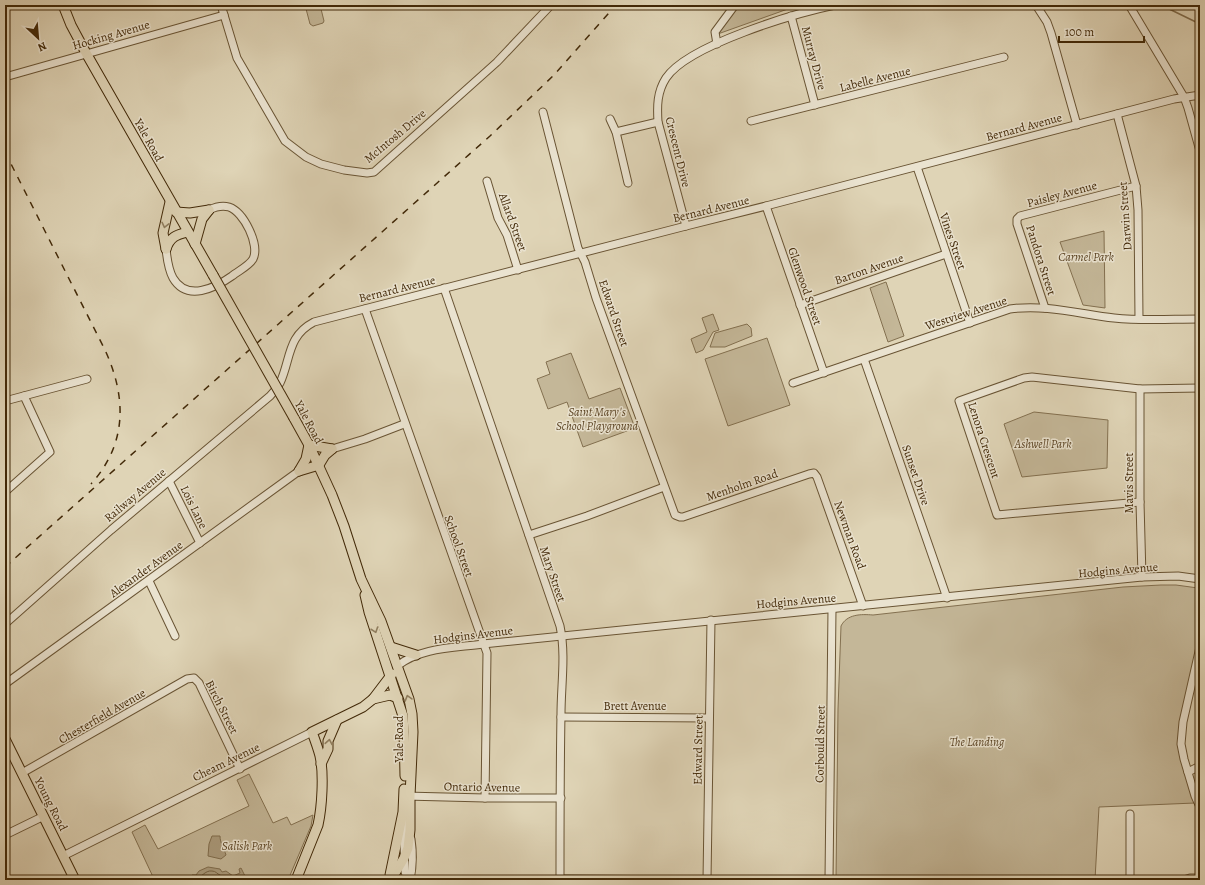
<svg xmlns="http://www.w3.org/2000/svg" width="1205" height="885" font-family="Alegreya,serif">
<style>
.green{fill:#c4b798;stroke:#837050}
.water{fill:#aa9a7b;stroke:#806d4d}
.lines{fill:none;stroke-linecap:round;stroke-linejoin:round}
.shore{stroke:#766242;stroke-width:1}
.stream{stroke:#806d4d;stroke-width:1.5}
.minor-casing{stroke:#695434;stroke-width:9}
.major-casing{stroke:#422908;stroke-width:11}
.minor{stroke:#eae3d0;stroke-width:7}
.major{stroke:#dfd4b6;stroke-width:9}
.rail{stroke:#422908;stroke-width:1.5;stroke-dasharray:7 7;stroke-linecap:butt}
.major-bridge-casing{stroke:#422908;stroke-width:11;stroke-linecap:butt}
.major-bridge{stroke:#dfd4b6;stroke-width:9}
.oneway{stroke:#907e5f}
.labels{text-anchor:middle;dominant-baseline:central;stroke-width:3;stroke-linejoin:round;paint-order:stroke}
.street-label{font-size:12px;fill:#422908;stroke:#eae3d0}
.park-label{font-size:12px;font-style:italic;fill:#5c4525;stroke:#eae3d0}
</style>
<rect width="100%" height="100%" fill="#dfd4b6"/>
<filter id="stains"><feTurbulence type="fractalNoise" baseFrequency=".005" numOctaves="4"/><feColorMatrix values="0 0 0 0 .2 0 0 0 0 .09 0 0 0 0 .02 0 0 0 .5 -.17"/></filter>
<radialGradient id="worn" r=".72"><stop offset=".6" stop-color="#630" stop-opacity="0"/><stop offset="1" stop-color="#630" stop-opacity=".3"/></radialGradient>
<g class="green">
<path d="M305 5H320L324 21 323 23 313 26 310 24Z"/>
<path d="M739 5H799L715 35Z"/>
<path d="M1104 231 1105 308 1083 305 1060 242Z"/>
<path d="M886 282 904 336 888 342 870 288Z"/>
<path d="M713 314 719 330 713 332 703 350 696 353 691 339 707 332 702 318Z"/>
<path d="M747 324 751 328 752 336 725 347H710L715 333Z"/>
<path d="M767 338 790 405 728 426 705 359Z"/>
<path d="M571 353 589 399 620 388 635 428 583 447 567 402 548 409 537 379 550 374 546 362Z"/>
<path d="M1034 412 1108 420 1107 468 1022 477 1004 424Z"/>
<path d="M1161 585H1176L1198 588 1200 592V631L1196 656 1181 725 1195 803 1099 807 1095 880H836L838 709 841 626C847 614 861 614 873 615L1123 587Z"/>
<path d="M249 774 273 823 287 817 291 825 313 815 311 826 288 880H154V879L132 832 145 825 158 849 249 806 237 780Z"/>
</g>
<g class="water">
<path d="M212 836H220C220 843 224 848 226 855L221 859 208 856 209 844Z"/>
<path d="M208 867 220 869 222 872 226 871 233 876 240 873 239 869 241 868 246 878 244 879 245 880H190L192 875H196L199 871Z"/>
</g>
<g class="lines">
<path class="shore" d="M195 880C201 878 205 870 212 871 216 871 217 874 220 875 225 879 233 880 239 878L241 880"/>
<path class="stream" d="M1161 5 1200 24"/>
<g class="minor-casing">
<g id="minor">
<path d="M221 5 237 58 285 141 306 157 321 164 344 170 367 173 374 172 497 62 551 5"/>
<path d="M1036 5 1047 22 1051 33 1077 125"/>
<path d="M1129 5 1184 97 1188 108 1200 151"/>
<path d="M791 16 815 105"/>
<path d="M717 44 715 32 735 5"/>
<path d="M5 77 224 15"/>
<path d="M543 112 578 248 585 262 596 298 675 515 680 517H683L809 474 814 473 817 477 863 606"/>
<path d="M1117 114 1136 186 1138 210 1139 319"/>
<path d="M610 119 616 132 628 183"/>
<path d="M751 121 1004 57"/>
<path d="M616 132 658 122"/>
<path d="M917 167 970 323"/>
<path d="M487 181 498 218 507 235 518 270"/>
<path d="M766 206 824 373"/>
<path d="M686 226 658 122C657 106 657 92 666 78 688 45 796 13 835 5"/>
<path d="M166 249C167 258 168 269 173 278 187 302 215 288 232 276 238 271 249 266 253 259 260 245 244 212 229 207 222 205 215 207 209 210"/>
<path d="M444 288 560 626C566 655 561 685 561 714 560 770 560 825 560 880"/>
<path d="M800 305 946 254"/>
<path d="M1045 308 1017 224V219L1020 216 1136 186"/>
<path d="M365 309 487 653 485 798"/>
<path d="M864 359 947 598"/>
<path d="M793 383 1010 309C1045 304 1080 314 1114 318 1142 321 1171 319 1200 319"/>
<path d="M1140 389V502L1142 577"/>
<path d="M5 401 87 379"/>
<path d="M332 449 365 439 404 424"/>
<path d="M169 481 200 543"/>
<path d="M5 492 50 452 24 396"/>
<path d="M1140 502 997 515 959 401 1024 378 1032 377 1140 389 1200 388"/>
<path d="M529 535 587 516 664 487"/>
<path d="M149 581 175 636"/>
<path d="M5 624 111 530 270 396C274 392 277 388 280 383 291 359 287 336 314 322L686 226 766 206 1174 99 1200 95"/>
<path d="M1200 647 1183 722 1181 744 1184 759 1195 796 1200 807"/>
<path d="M397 666C421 647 455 648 483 644L1142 577 1178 576 1200 579"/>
<path d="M5 684 299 471"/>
<path d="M561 717 709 718"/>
<path d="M1188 772 1200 766"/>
<path d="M22 773 187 679 194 678 199 683 240 769"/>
<path d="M405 796 485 798H561"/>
<path d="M1130 814V880"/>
<path d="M403 822 405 872 408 880"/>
<path d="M5 835 44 816"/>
<path d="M63 856 312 732"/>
<path d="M560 879 707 880"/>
<path d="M410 880C413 866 413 853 411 839"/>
<path d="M707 880 711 620"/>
<path d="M829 880 832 609"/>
<path d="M1184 880 1190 878H1200"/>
</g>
</g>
<g class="major-casing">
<g id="major">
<path d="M63 5 71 25 86 53 213 275"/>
<path d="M176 212 190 213 209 210"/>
<path d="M195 244 202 219 209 210"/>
<path d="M166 249 163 233 170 202"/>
<path d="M166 249C170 237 176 235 187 232"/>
<path d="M294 418 309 445 332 495 344 526 361 579 381 621 409 699 412 714 413 732 410 796V830L408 848 404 858 391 880"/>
<path d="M309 445 332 449"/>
<path d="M299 471 319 465 325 455 332 449"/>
<path d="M299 471 306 459 309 445"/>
<path d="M365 595 369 612 403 716 404 731 405 776"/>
<path d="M391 647 416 655"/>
<path d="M373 699 390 695 398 698"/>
<path d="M5 739 75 880"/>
<path d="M321 764 328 749V741L337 720"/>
<path d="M390 875 403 812 404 789"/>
<path d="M296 880 318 825C322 807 324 774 320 756 318 748 315 740 312 732L363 707 373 699 392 674"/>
</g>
</g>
<use href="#minor" class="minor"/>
<use href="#major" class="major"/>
<g class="rail">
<path d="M5 152 105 350C127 398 127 444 91 484"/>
<path d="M5 567 490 136 553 76 616 5"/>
</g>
<g class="major-bridge-casing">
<path id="major-bridge" d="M213 275 294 418"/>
</g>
<use href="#major-bridge" class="major-bridge"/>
</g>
<defs><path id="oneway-chevron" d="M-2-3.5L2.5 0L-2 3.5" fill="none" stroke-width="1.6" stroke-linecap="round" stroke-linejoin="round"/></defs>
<g class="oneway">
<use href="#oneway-chevron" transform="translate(165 225) rotate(103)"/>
<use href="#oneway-chevron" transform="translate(375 630) rotate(71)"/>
<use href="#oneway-chevron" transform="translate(408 698) rotate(-106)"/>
<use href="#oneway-chevron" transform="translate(329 742) rotate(-80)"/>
</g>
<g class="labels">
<g class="street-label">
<text transform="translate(111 35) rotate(-16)">Hocking Avenue</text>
<text transform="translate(814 58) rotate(75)">Murray Drive</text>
<text transform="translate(875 79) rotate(-14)">Labelle Avenue</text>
<text transform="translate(1024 127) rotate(-15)">Bernard Avenue</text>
<text transform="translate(395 136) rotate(-40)">McIntosh Drive</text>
<text transform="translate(149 140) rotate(61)">Yale Road</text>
<text transform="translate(678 152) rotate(76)">Crescent Drive</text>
<text transform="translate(1062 194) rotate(-15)">Paisley Avenue</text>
<text transform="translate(711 209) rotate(-14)">Bernard Avenue</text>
<text transform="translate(1125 216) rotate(-94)">Darwin Street</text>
<text transform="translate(513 222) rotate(70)">Allard Street</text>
<text transform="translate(953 241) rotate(71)">Vines Street</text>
<text transform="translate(1041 260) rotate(72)">Pandora Street</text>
<text transform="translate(869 269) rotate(-19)">Barton Avenue</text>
<text transform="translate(805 286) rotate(71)">Glenwood Street</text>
<text transform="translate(397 289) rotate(-14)">Bernard Avenue</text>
<text transform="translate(614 313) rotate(71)">Edward Street</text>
<text transform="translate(966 313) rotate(-18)">Westview Avenue</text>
<text transform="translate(309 422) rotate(62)">Yale Road</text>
<text transform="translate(984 440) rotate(72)">Lenora Crescent</text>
<text transform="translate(916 475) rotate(71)">Sunset Drive</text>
<text transform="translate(1129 483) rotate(-90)">Mavis Street</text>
<text transform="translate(742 485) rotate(-19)">Menholm Road</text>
<text transform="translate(135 495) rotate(-40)">Railway Avenue</text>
<text transform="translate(194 507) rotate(64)">Lois Lane</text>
<text transform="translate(850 535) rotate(70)">Newman Road</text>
<text transform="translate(459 546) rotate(70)">School Street</text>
<text transform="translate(146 569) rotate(-36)">Alexander Avenue</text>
<text transform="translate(1118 570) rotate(-5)">Hodgins Avenue</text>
<text transform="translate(553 574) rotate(71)">Mary Street</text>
<text transform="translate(796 601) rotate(-5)">Hodgins Avenue</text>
<text transform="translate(473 635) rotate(-7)">Hodgins Avenue</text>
<text x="635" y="706">Brett Avenue</text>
<text transform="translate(222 707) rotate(63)">Birch Street</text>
<text transform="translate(102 716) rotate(-30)">Chesterfield Avenue</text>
<text transform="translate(399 739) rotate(-90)">Yale Road</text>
<text transform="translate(820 744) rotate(-89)">Corbould Street</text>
<text transform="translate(698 750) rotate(-89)">Edward Street</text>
<text transform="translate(226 762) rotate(-26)">Cheam Avenue</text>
<text transform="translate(482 787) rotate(1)">Ontario Avenue</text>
<text transform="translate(51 804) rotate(63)">Young Road</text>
</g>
<g class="park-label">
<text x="1086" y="257">Carmel Park</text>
<text x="597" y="412">Saint Mary's<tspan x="597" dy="14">School Playground</tspan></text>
<text x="1043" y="444">Ashwell Park</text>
<text x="977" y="742">The Landing</text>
<text x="247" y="846">Salish Park</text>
</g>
</g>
<rect width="1205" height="885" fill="none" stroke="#dfd4b6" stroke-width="20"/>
<rect x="6" y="6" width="1193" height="873" fill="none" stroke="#422908" stroke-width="2"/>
<rect x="10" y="10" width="1185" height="865" fill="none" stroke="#422908"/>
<g transform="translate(38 38) rotate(154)" stroke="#eae3d0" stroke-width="3" paint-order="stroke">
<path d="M0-3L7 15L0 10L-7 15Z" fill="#422908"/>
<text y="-6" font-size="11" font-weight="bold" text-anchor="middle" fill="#422908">N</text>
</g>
<path d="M1059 36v6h85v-6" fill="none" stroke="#422908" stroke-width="2"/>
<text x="1065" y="36" font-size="12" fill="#422908" stroke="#eae3d0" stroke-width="3" paint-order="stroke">100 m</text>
<rect width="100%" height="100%" filter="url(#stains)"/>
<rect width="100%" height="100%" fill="url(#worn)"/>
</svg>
